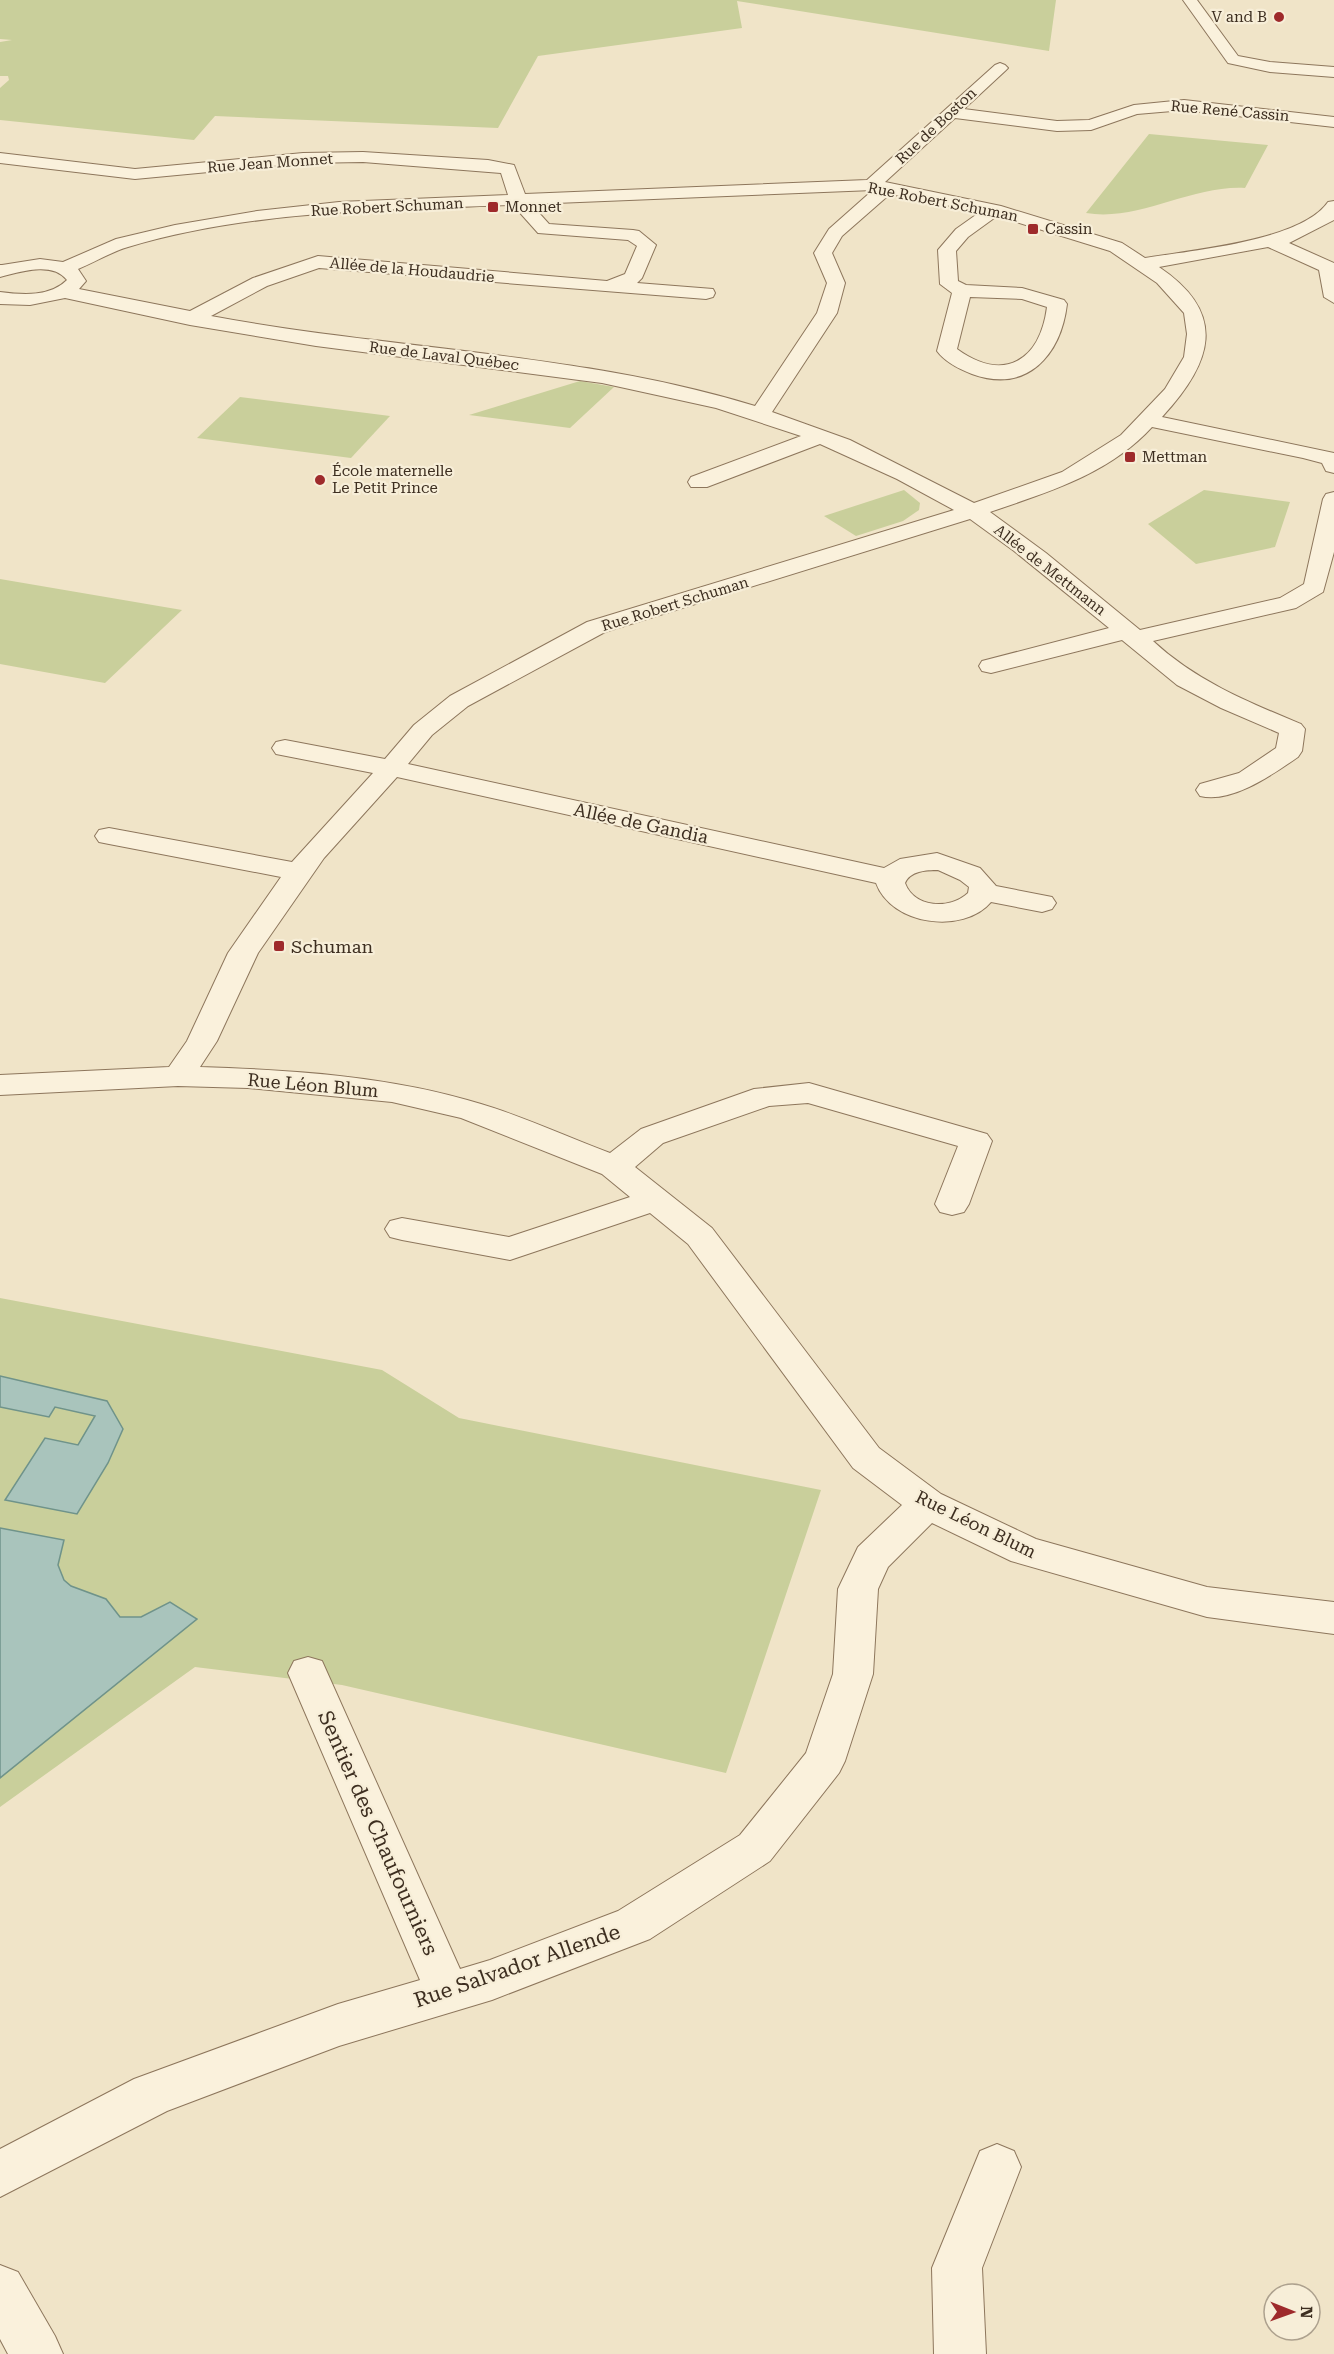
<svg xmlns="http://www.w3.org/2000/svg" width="1334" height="2354" font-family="'Roboto Serif',serif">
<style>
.green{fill:#c9cf9b}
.water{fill:#a9c4bc;stroke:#6f938a;stroke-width:1.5}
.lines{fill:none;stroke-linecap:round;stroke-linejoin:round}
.minor-casing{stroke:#8d765c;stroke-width:2}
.minor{fill:#faf1dc;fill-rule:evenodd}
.poi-dot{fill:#9e2a2b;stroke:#f7eed8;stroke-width:2}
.labels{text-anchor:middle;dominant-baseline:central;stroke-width:4.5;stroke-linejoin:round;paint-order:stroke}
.far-poi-label{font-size:15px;fill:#3d2e20;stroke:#f7eed8;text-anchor:start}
.far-street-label{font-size:15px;fill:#3d2e20;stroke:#f7eed8}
.street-label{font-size:18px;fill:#3d2e20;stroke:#f7eed8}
.poi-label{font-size:18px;fill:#3d2e20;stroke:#f7eed8;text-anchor:start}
.near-street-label{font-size:21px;fill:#3d2e20;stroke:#f7eed8}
</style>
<rect width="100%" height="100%" fill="#f0e4c8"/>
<g class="green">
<path d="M0 0H1056L1049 51 737 1 742 28 538 56 498 128 215 116 194 140 0 120V88L9 80 8 76H0V42L12 40 0 39Z"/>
<path d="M1149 134 1268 145 1245 188C1191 185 1139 222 1086 213Z"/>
<path d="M580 381 614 387 570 428 469 415Z"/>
<path d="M240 397 390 416 351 458 197 438Z"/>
<path d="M904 490 920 503 919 510 903 521 856 536 824 516Z"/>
<path d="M1204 490 1290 502 1275 547 1196 564 1148 524Z"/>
<path d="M0 579 182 610 105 683 0 664Z"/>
<path d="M0 1298 382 1370 459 1418 821 1490 726 1773 342 1685 195 1667 0 1807Z"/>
</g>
<g class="water">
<path d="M0 1376 107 1401 123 1429 108 1463 77 1514 5 1500 45 1438 78 1445 95 1416 55 1407 49 1417 0 1407Z"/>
<path d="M0 1528 64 1540 58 1565 64 1580 71 1586 106 1599 120 1617H141L170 1602 197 1619 0 1778Z"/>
</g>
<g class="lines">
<g class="minor-casing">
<g id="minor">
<path d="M1183 0H1197L1238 56 1270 62 1334 67V77L1270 72 1228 63Z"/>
<path d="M1000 63 1005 65 1008 68 1005 71 964 109 1057 121 1089 120 1134 105 1184 100 1334 117V127L1184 110 1137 114 1091 130 1057 131 955 118 885 182 1001 206 1122 243 1145 258C1193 250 1301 241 1328 202L1334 201V220L1289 243 1334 263V303L1324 297 1319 270 1268 247 1159 267C1229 314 1212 363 1162 417L1334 453V473L1326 471 1322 463 1303 458 1152 427C1109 474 1048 492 990 512L1046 553 1140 630 1280 598 1304 584 1323 499 1326 494 1334 492V552L1323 592 1296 608 1153 641C1196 681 1248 702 1301 724L1305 729 1302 751 1298 757C1273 774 1232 804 1200 796L1196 790 1200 784 1239 773 1276 748 1279 733 1221 708 1177 685 1122 640 991 673 982 671 979 666 982 661 1109 628 1014 551 970 519 605 632 468 706 432 735 408 764 884 868 900 859 937 853 980 868 996 886 1052 897 1056 903 1052 909 1042 912 991 902C963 935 891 925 876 883L397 777 324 858 258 953 217 1041 200 1067C293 1070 391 1076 481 1104 525 1117 567 1137 610 1153L641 1129 754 1089 809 1083 987 1134 992 1141 969 1204 964 1212 952 1215 940 1212 935 1204 958 1146 808 1103 769 1106 663 1143 635 1167 712 1228 879 1448 941 1494 1036 1539 1207 1587 1334 1602V1634L1207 1617 1011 1561 932 1523 888 1567 878 1589 873 1674 845 1761 839 1773 770 1861 650 1939 492 2000 339 2046 167 2111 0 2197V2149L134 2079 338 2004 420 1980 288 1673 294 1661 308 1657 322 1661 460 1969 490 1960 618 1911 740 1835 806 1753 833 1674 838 1589 858 1547 902 1505 853 1468 688 1244 650 1213 510 1260 402 1240 390 1237 385 1229 390 1221 402 1218 509 1237 630 1197 602 1174 461 1118 392 1102 248 1088 178 1086 0 1095V1075L169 1067 187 1041 228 953 281 877 109 844 99 842 95 836 99 830 109 828 292 862 373 773 276 754 272 748 276 742 285 740 385 759 414 725 450 696 587 622 954 510 897 479 820 444 707 487H691L688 482 691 477 801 436 716 408 602 383 316 346 190 325 65 298 30 305 0 304V292C23 295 50 297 67 280 52 261 20 272 0 277V265H2L40 259 63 262 116 239 175 225 257 211 339 202 508 195 501 173 363 162 303 163 135 179 0 163V153L135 169 303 153 363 152 488 160 514 165 525 194 867 180 995 65ZM873 190 829 229 814 253 827 283 817 313 755 406C579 352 391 350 211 316L267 286 319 268 706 299 713 297 715 293 713 289 637 283 642 278 656 245 639 231 633 230 549 224 531 204ZM890 194 980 212 956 229 938 250 940 284 952 293 937 351C945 362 959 369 972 374 1027 394 1061 355 1067 304L1064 300 1022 288 966 285 958 281 956 251 968 237 997 216 1110 251 1157 283 1184 313 1187 334 1184 357 1165 389 1121 435 1062 472 974 503 850 440 772 412 837 313 845 283 832 253 842 236ZM513 205 538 233 628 240 637 246 625 274 607 281 318 256 253 278 190 311 79 289 86 281 78 269C95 262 111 252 128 247 252 210 385 210 513 205ZM970 297 1022 299 1047 307C1040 361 1004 383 957 349ZM938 870 960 880 969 887 968 893C950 910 914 908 905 883 910 871 926 870 938 870Z"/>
<path d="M997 2144 1014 2151 1021 2167 982 2268 986 2354H934L932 2268 980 2151Z"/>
<path d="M0 2265 18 2272 55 2336 63 2354H8L0 2339Z"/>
</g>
</g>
<use href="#minor" class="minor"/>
</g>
<g class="poi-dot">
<circle cx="1279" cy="17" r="6"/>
<rect x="487" y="201" width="12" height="12" rx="3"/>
<rect x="1027" y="223" width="12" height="12" rx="3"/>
<rect x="1124" y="451" width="12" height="12" rx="3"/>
<circle cx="320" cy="480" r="6"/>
<rect x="273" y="940" width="12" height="12" rx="3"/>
</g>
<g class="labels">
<g class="far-poi-label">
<text x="1267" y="17" text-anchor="end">V and B</text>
<text x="505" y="207">Monnet</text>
<text x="1045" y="229">Cassin</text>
<text x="1142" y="457">Mettman</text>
<text x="332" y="471">École maternelle<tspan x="332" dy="17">Le Petit Prince</tspan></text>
</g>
<g class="far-street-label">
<text transform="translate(1230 111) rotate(5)">Rue René Cassin</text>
<text transform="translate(936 126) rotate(-43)">Rue de Boston</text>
<text transform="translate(270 163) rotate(-4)">Rue Jean Monnet</text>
<text transform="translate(943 202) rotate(11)">Rue Robert Schuman</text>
<text transform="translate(387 207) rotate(-3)">Rue Robert Schuman</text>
<text transform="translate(412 270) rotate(5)">Allée de la Houdaudrie</text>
<text transform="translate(444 356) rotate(7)">Rue de Laval Québec</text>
<text transform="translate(1050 570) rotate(38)">Allée de Mettmann</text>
<text transform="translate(675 604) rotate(-17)">Rue Robert Schuman</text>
</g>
<g class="street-label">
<text transform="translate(641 823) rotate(12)">Allée de Gandia</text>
<text transform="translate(313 1085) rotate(5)">Rue Léon Blum</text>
<text transform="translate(976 1524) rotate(26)">Rue Léon Blum</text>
</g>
<g class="poi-label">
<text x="291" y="946">Schuman</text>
</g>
<g class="near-street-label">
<text transform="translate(378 1833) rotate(66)">Sentier des Chaufourniers</text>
<text transform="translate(517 1966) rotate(-19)">Rue Salvador Allende</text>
</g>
</g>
<g transform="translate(1292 2312) rotate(91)"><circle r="28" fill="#f7eed8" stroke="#ada18e" stroke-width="1.5"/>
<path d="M0-4.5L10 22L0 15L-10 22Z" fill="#9e2a2b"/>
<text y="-9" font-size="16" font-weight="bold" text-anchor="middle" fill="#3d2e20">N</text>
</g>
</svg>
